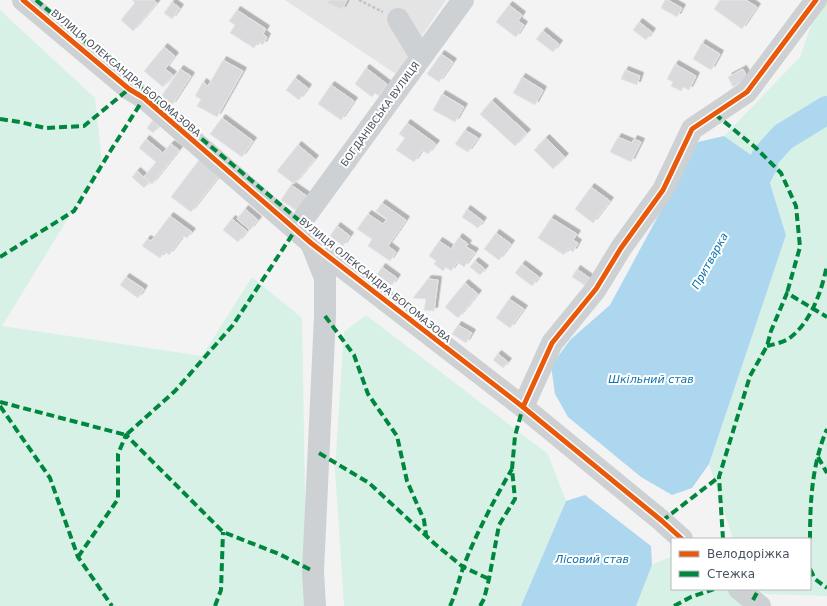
<svg xmlns="http://www.w3.org/2000/svg" width="827" height="606" font-family="'DejaVu Sans',sans-serif">
<style>
.education{fill:#e5e4e5}
.green{fill:#d8f1e6}
.water{fill:#add7ef}
.lines{fill:none;stroke-linecap:round;stroke-linejoin:round}
.river{stroke:#add7ef;stroke-width:28}
.building{fill:#dadadc;stroke:#e4e5e6;filter:url(#shadow)}
.path{stroke:#bcc7c5;stroke-width:2.5;stroke-dasharray:3 2;stroke-linecap:butt}
.minor{stroke:#ced1d4;stroke-width:22}
.quiet{stroke:#00873e;stroke-width:4;stroke-dasharray:8 4;stroke-linecap:butt}
.cycleway-casing{stroke:#fff;stroke-width:8}
.cycleway{stroke:#e8590c;stroke-width:5}
.labels{text-anchor:middle;dominant-baseline:central;stroke-width:4;stroke-linejoin:round;paint-order:stroke}
.street-label{font-size:10px;fill:#495260;stroke:#fff}
.water-label{font-size:11px;font-style:italic;fill:#0c74b0;stroke:#fff}
</style>
<defs>
<filter id="shadow"><feDropShadow dx="3.5" dy="-3.5" stdDeviation="0" flood-color="#0004"/></filter>
</defs>
<rect width="100%" height="100%" fill="#f3f3f3"/>
<path class="education" d="M285 0H446L396 74Z"/>
<g class="green">
<path d="M820 0H827V596L764 594 760 589H810V539H733L709 464 786 235 764 164 724 136 800 57Z"/>
<path d="M0 10 95 98 102 163 2 326 202 356 252 277 302 318 307 606H0Z"/>
<path d="M366 315 548 454 566 501 521 606H344L335 470 344 332Z"/>
<path d="M672 556V589H727L747 606H636L652 565Z"/>
</g>
<g class="water">
<path d="M724 136 764 164 786 235 709 464 692 488 672 495 641 477 568 417 555 394 551 366 570 340 610 305 698 142Z"/>
<path d="M585 495 651 546 652 565 636 606H521L566 501Z"/>
</g>
<g class="lines">
<path class="river" d="M746 197 764 164 765 157 783 137 827 110"/>
</g>
<g class="building">
<path d="M132 0H154L157 3 133 31 121 20 135 3Z"/>
<path d="M329 0H347L342 10 327 3Z"/>
<path d="M665 0H668L682 8 677 17 661 8Z"/>
<path d="M720 0H746L757 7 742 29 714 9Z"/>
<path d="M172 2 180 8 172 19 164 13Z"/>
<path d="M509 5 522 15 518 21 524 25 516 37 496 22Z"/>
<path d="M237 10 266 29 263 34 267 37 263 45 258 42 254 48 230 33 235 25 229 21Z"/>
<path d="M639 22 652 32 646 40 633 30Z"/>
<path d="M543 31 559 44 553 52 536 39Z"/>
<path d="M702 43 720 54 711 70 693 59Z"/>
<path d="M164 47 175 56 165 69 173 75 163 87 144 71Z"/>
<path d="M441 54 453 62 439 82 427 74Z"/>
<path d="M223 60 243 71 217 117 197 106 201 99 195 96 203 82 208 86Z"/>
<path d="M675 64 696 76 689 90 683 87 681 91 671 86 673 82 667 79Z"/>
<path d="M366 68 387 84 379 96 375 93 372 97 355 84Z"/>
<path d="M180 69 191 76 172 105 161 97Z"/>
<path d="M743 69 748 78 733 87 728 77Z"/>
<path d="M625 70 640 76 637 85 621 79Z"/>
<path d="M522 77 543 90 535 105 513 93Z"/>
<path d="M295 78 308 88 299 100 286 90Z"/>
<path d="M331 85 354 101 341 120 318 104Z"/>
<path d="M442 94 464 107 455 122 433 110Z"/>
<path d="M492 101 527 133 515 146 480 114Z"/>
<path d="M222 118 253 141 242 157 210 134Z"/>
<path d="M153 120 159 126 153 133 147 128Z"/>
<path d="M407 123 436 144 428 154 422 150 414 162 396 150 405 138 399 134Z"/>
<path d="M465 130 478 138 468 152 455 144Z"/>
<path d="M618 137 632 143 634 139 641 142 631 162 610 152Z"/>
<path d="M546 138 565 157 553 169 534 150Z"/>
<path d="M146 139 163 153 171 144 179 150 152 184 144 177 156 162 139 148Z"/>
<path d="M298 145 315 159 294 184 277 171Z"/>
<path d="M199 160 224 170 191 212 171 197Z"/>
<path d="M137 171 149 182 144 188 132 177Z"/>
<path d="M291 185 307 196 297 211 281 200Z"/>
<path d="M591 187 610 201 593 223 575 209Z"/>
<path d="M382 203 406 220 388 246 396 252 390 261 368 246 372 239 357 229 368 214 383 224 387 219 376 211Z"/>
<path d="M245 209 258 220 250 230 237 219Z"/>
<path d="M467 209 483 221 478 228 462 217Z"/>
<path d="M170 216 192 232 187 238 183 236 169 255 165 251 160 258 142 246 147 239 151 241Z"/>
<path d="M551 218 577 234 573 240 578 243 573 252 568 249 564 255 538 238Z"/>
<path d="M232 219 247 231 238 242 223 230Z"/>
<path d="M337 226 350 236 343 246 330 236Z"/>
<path d="M496 233 511 244 499 260 484 249Z"/>
<path d="M459 237 468 244 466 247 475 252 464 267 457 262 451 271 446 267 443 271 434 264 436 261 429 256 439 241 451 249Z"/>
<path d="M475 261 485 269 480 275 470 267Z"/>
<path d="M522 264 539 277 532 286 515 273Z"/>
<path d="M382 267 397 278 392 285 377 275Z"/>
<path d="M577 269 591 279 586 286 572 277Z"/>
<path d="M126 277 144 289 138 298 120 285Z"/>
<path d="M428 279 438 280 434 311 424 310 426 299 413 298Z"/>
<path d="M465 283 478 294 458 318 445 307Z"/>
<path d="M509 299 524 309 510 328 496 318Z"/>
<path d="M458 325 472 333 466 343 452 334Z"/>
<path d="M498 354 508 362 503 368 493 360Z"/>
</g>
<g class="lines">
<path class="path" d="M359 0 383 12"/>
<g class="minor">
<path d="M23 0 129 89 144 98 311 243 523 407 662 521 682 539"/>
<path d="M398 19 421 57"/>
<path d="M296 229 463 0"/>
<path d="M311 243 325 278V316L313 571 315 606"/>
<path d="M523 407 552 343 596 289 621 248 663 190 692 129 747 92 816 0"/>
<path d="M739 589 760 606"/>
</g>
<g class="quiet">
<path d="M36 0 301 222"/>
<path d="M715 114 756 148 781 173 796 206 800 247 787 293"/>
<path d="M0 119 20 122 45 128 84 126 129 89"/>
<path d="M0 257 74 211 111 150 144 98"/>
<path d="M325 316 354 355 368 394 397 436 407 481 424 520 426 535"/>
<path d="M767 346C775 344 785 342 791 337 812 320 822 290 827 265"/>
<path d="M0 402 126 435 175 391 233 325 296 229"/>
<path d="M0 406 50 478 78 557 112 606"/>
<path d="M319 453 369 483 435 544 463 567 489 579"/>
<path d="M818 457 827 473"/>
<path d="M662 521 719 477"/>
<path d="M723 539 719 477 750 376 767 346 771 331 787 293 827 317"/>
<path d="M810 539C810 501 812 464 827 429"/>
<path d="M78 557 118 499V454L126 435 223 532 279 554 313 571"/>
<path d="M810 569 815 579 827 588"/>
<path d="M753 600 759 589"/>
<path d="M215 606 221 590 223 532"/>
<path d="M450 606C456 593 459 579 464 565 477 532 494 500 512 469"/>
<path d="M480 606 484 599 489 579 499 525 515 499 512 469 515 436 523 407"/>
<path d="M674 606 691 597 714 589"/>
</g>
<g class="cycleway-casing">
<g id="cycleway">
<path d="M23 0 129 89 144 98 311 243 523 407 662 521 682 539"/>
<path d="M523 407 552 343 596 289 621 248 663 190 692 129 747 92 816 0"/>
</g>
</g>
<use href="#cycleway" class="cycleway"/>
</g>
<g class="labels">
<g class="street-label">
<text transform="translate(126 73) rotate(40)">ВУЛИЦЯ ОЛЕКСАНДРА БОГОМАЗОВА</text>
<text transform="translate(380 114) rotate(-54)">БОГДАНІВСЬКА ВУЛИЦЯ</text>
<text transform="translate(375 280) rotate(39)">ВУЛИЦЯ ОЛЕКСАНДРА БОГОМАЗОВА</text>
</g>
<g class="water-label">
<text transform="translate(710 261) rotate(-61)">Притварка</text>
<text x="651" y="379">Шкільний став</text>
<text x="592" y="559">Лісовий став</text>
</g>
</g>
<rect x="671" y="538" width="140" height="52" fill="#ffffff" stroke="#b6babf"/>
<rect x="679" y="551" width="20" height="6" fill="#e8590c" stroke="#b6babf"/>
<text x="707" y="558" font-size="12" fill="#495260">Велодоріжка</text>
<rect x="679" y="571" width="20" height="6" fill="#00873e" stroke="#b6babf"/>
<text x="707" y="578" font-size="12" fill="#495260">Стежка</text>
</svg>
